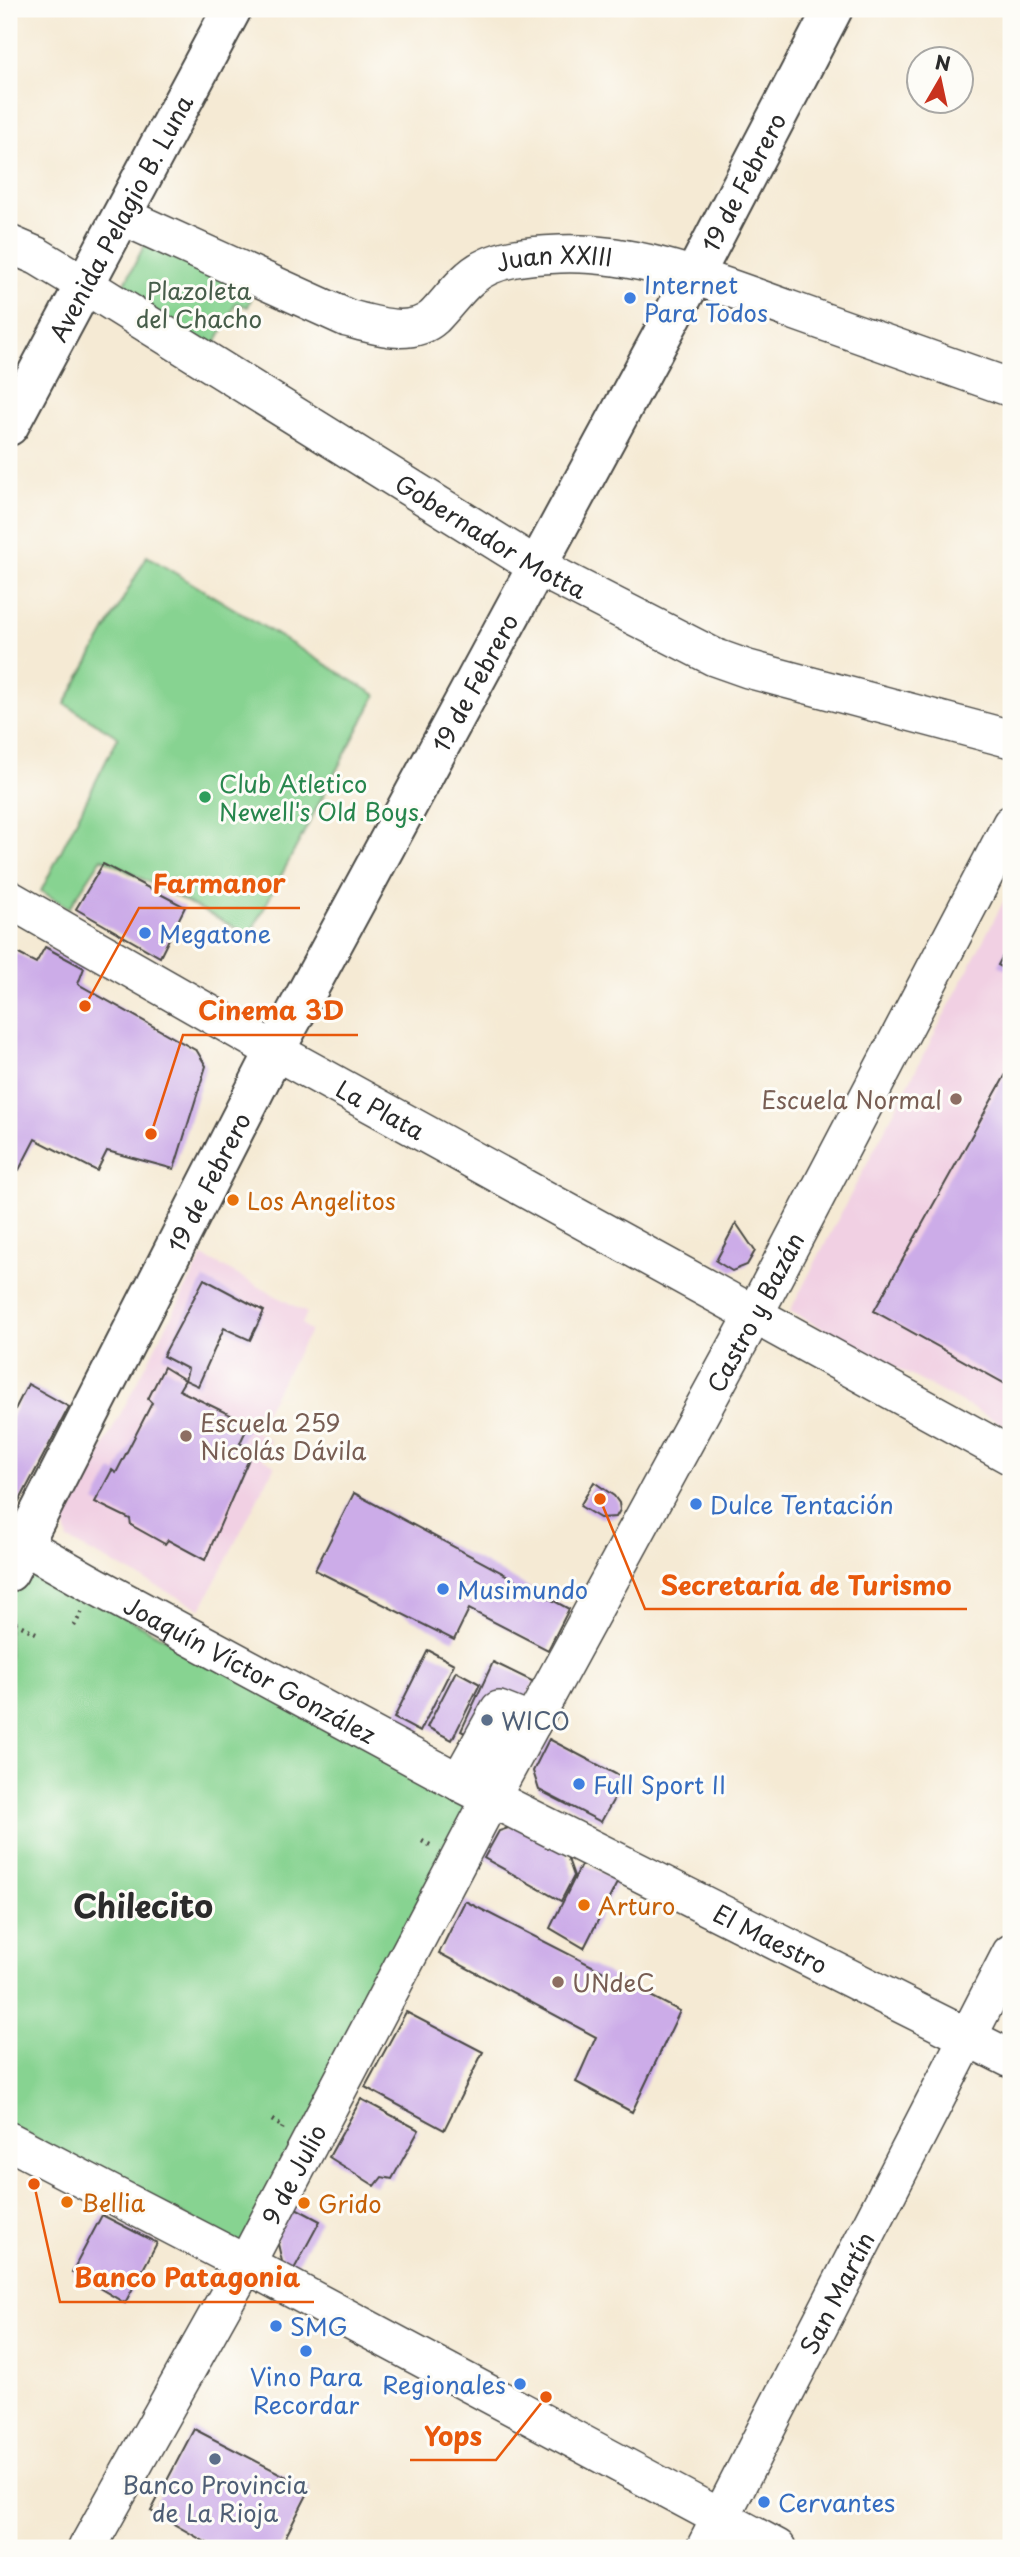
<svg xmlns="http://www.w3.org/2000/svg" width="1020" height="2557" font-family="'Playpen Sans',sans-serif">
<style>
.built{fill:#f1d0e3}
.green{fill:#87d391;stroke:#597f5e;stroke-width:2}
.building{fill:#ccace8}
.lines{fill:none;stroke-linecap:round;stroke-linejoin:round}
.minor-casing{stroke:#494844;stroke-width:40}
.major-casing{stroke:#494844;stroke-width:42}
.path{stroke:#494844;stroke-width:4.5;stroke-dasharray:2 5;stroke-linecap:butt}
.minor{stroke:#fff;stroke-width:37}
.major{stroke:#fff;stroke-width:38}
.shop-dot{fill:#3f7fe0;stroke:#fdfcf7;stroke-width:2.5}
.leisure-dot{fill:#2e9e5b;stroke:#fdfcf7;stroke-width:2.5}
.education-dot{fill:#8d6e63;stroke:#fdfcf7;stroke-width:2.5}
.food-dot{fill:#e8710a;stroke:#fdfcf7;stroke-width:2.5}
.service-dot{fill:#5c6f8a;stroke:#fdfcf7;stroke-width:2.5}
.labels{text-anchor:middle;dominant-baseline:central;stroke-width:6;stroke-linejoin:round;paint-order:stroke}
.street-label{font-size:24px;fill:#2b2b2b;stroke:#fdfcf7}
.shop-label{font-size:24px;fill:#366cbe;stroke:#fdfcf7;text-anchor:start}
.park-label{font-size:24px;fill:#475d4a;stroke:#fdfcf7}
.leisure-label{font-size:24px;fill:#27864d;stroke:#fdfcf7;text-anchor:start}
.education-label{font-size:24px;fill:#785e54;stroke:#fdfcf7;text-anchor:start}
.food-label{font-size:24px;fill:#c56008;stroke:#fdfcf7;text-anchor:start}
.service-label{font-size:24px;fill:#4e5e75;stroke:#fdfcf7;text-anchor:start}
.district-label{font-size:32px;font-weight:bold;fill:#2b2b2b;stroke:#fdfcf7}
.leader{fill:none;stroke:#e8590c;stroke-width:2.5}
.callout-dot{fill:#e8590c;stroke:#fdfcf7;stroke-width:2.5}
.callout-label{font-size:26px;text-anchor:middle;font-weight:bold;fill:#e8590c;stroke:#fdfcf7;stroke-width:6;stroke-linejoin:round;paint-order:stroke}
</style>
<rect width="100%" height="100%" fill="#fdfcf7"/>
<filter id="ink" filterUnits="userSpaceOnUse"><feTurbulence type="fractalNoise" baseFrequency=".0143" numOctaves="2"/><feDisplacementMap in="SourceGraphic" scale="14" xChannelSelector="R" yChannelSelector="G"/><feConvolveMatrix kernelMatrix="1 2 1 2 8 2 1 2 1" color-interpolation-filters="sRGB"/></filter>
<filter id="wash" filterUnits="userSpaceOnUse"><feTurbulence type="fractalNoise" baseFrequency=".00686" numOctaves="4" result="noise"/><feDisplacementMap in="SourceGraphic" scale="28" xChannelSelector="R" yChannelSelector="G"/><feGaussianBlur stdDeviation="1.57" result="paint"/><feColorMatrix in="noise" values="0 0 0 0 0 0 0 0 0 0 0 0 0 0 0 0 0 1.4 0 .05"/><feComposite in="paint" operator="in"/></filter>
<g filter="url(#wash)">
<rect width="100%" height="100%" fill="#f5ead4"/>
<g class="built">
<path d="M1011 887V1429L790 1311Z"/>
<path d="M203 1256 307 1313 302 1324 310 1331 254 1431 270 1440 262 1458 275 1465 201 1609 68 1540 64 1522Z"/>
</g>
<g class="green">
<path d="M145 244 253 293 248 307 236 303 211 353 122 289Z"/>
<path d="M147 556 376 695 250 935 102 858 69 908 41 891 118 737 65 704Z"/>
<path d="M26 1566 477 1800 244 2247 9 2125V1600Z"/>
</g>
<g id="blocks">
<g class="building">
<path d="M103 864 185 907 160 957 76 909Z"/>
<path d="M1011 940V972L998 965Z"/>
<path d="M45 947 84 968 78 984 197 1051 206 1066 174 1169 107 1151 97 1171 35 1139 19 1170 9 1165V949L36 963Z"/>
<path d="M1011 1065V1387L874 1311Z"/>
<path d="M736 1223 755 1251 747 1265 732 1271 716 1261Z"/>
<path d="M204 1279 264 1311 250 1340 224 1328 198 1386 185 1380 188 1369 163 1356Z"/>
<path d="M164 1367 185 1380 179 1390 249 1424 240 1443 252 1452 205 1560 168 1540 165 1544 131 1525 130 1519 95 1502 112 1470 116 1473 152 1403 148 1399Z"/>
<path d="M28 1384 69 1407 19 1502 9 1506V1421Z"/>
<path d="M594 1482 614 1496 619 1503 620 1510 616 1517 600 1518 580 1506Z"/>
<path d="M354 1493 569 1609 548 1650 469 1609 454 1640 315 1570Z"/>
<path d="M428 1650 454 1664 420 1732 394 1718Z"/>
<path d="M493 1662 534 1682 498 1751 461 1731Z"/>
<path d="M456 1671 480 1684 452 1740 427 1727Z"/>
<path d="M549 1739 625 1779 601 1822 539 1790 533 1771Z"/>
<path d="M518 1825 564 1848 574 1876 561 1901 484 1858 499 1831Z"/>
<path d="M582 1863 618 1881 584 1948 550 1928Z"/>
<path d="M465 1901 680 2011 632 2112 576 2082 596 2037 439 1953Z"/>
<path d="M406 2012 483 2052 444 2130 365 2087Z"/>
<path d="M361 2099 419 2130 392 2179 382 2177 375 2186 329 2157Z"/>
<path d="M292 2206 320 2221 293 2271 283 2266 276 2235Z"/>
<path d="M102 2215 157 2243 125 2303 72 2272Z"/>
<path d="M194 2429 310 2489 280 2548H216L151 2511Z"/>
</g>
</g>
</g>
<g filter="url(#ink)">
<use href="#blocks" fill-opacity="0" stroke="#494844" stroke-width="2"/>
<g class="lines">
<g class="minor-casing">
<g id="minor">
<path id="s1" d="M122 216 347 318C374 325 411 338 434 317 446 305 456 290 470 278 493 257 531 255 560 254 641 251 717 284 791 310 864 336 938 362 1011 388"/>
<path id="s2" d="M9 244 37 256 85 285 536 566 714 657 748 669 1011 739"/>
<path id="s3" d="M9 899 275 1051 1011 1456"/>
<path id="s4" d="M9 1537 94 1585 459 1782 1011 2059"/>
<path d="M459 1782 499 1710 532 1723"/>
<path d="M9 2141 246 2264 777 2548"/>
<path id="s5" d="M87 2548 246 2264 491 1798 755 1313 1011 824"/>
<path id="s6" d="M705 2548 1011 1953"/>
</g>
</g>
<g class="major-casing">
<g id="major">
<path id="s7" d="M9 426 232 9"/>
<path id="s8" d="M9 1572 275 1051 694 276 833 9"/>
</g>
</g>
<g class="path">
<path d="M9 1620 38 1634"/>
<path d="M74 1626 82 1611"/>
<path d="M422 1841 434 1847"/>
<path d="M272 2120 283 2127 282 2129"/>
</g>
<use href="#minor" class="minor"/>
<use href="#major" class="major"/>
</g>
</g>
<g class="shop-dot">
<circle cx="630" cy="298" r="7"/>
<circle cx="145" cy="933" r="7"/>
<circle cx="696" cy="1504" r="7"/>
<circle cx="443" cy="1589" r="7"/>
<circle cx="579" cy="1784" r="7"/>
<circle cx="276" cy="2326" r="7"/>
<circle cx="306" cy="2351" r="7"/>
<circle cx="520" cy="2384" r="7"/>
<circle cx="764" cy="2502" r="7"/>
</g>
<circle class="leisure-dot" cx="205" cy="797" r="7"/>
<g class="education-dot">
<circle cx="956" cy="1099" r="7"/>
<circle cx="186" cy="1436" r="7"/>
<circle cx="558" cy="1982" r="7"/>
</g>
<g class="food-dot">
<circle cx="233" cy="1200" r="7"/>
<circle cx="584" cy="1905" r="7"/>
<circle cx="67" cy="2202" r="7"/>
<circle cx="304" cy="2203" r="7"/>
</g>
<g class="service-dot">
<circle cx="487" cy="1720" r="7"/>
<circle cx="215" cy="2459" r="7"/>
</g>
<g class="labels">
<g class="street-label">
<text stroke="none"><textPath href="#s8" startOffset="1572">19 de Febrero</textPath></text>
<text stroke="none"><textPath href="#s7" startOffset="236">Avenida Pelagio B. Luna</textPath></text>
<text stroke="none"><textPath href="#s1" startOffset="480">Juan XXIII</textPath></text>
<text stroke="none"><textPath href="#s2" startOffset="564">Gobernador Motta</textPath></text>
<text stroke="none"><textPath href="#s8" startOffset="1004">19 de Febrero</textPath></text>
<text stroke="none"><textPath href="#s3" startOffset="427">La Plata</textPath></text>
<text stroke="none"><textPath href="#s8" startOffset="438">19 de Febrero</textPath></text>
<text stroke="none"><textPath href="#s5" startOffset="1405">Castro y Bazán</textPath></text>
<text stroke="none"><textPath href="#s4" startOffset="275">Joaquín Víctor González</textPath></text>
<text stroke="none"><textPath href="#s4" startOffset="861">El Maestro</textPath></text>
<text stroke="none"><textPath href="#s5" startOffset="427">9 de Julio</textPath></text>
<text stroke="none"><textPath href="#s6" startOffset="287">San Martín</textPath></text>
</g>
<g class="shop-label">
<text x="644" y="284">Internet<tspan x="644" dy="28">Para Todos</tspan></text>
<text x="159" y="933">Megatone</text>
<text x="710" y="1504">Dulce Tentación</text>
<text x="457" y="1589">Musimundo</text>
<text x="593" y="1784">Full Sport II</text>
<text x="290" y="2326">SMG</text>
<text x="306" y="2376" text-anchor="middle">Vino Para<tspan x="306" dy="28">Recordar</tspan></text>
<text x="506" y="2384" text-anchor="end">Regionales</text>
<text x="778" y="2502">Cervantes</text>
</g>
<g class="park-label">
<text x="199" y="290">Plazoleta<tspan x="199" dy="28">del Chacho</tspan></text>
</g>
<g class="leisure-label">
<text x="219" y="783">Club Atletico<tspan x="219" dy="28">Newell's Old Boys.</tspan></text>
</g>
<g class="education-label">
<text x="942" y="1099" text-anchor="end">Escuela Normal</text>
<text x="200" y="1422">Escuela 259<tspan x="200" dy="28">Nicolás Dávila</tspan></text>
<text x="572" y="1982">UNdeC</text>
</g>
<g class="food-label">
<text x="247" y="1200">Los Angelitos</text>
<text x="598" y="1905">Arturo</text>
<text x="81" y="2202">Bellia</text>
<text x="318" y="2203">Grido</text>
</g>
<g class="service-label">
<text x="501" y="1720">WICO</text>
<text x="215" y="2484" text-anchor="middle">Banco Provincia<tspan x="215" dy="28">de La Rioja</tspan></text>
</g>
<g class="district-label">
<text x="143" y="1905">Chilecito</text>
</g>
</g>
<path class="leader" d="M85 1006L139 908H300M151 1134L183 1035H358M600 1499L645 1609H967M34 2184L60 2302H314M546 2397L496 2460H410"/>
<g class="callout-dot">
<circle cx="85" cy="1006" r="7"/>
<circle cx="151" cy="1134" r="7"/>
<circle cx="600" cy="1499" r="7"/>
<circle cx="34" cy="2184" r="7"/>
<circle cx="546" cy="2397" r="7"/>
</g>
<g class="callout-label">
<text x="219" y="893">Farmanor</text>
<text x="271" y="1020">Cinema 3D</text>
<text x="806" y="1595">Secretaría de Turismo</text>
<text x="187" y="2287">Banco Patagonia</text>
<text x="453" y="2446">Yops</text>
</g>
<rect width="1020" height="2557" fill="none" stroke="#fdfcf7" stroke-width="35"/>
<g transform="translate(940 80) rotate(9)"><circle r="33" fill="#fdfcf7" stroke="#a9a8a5" stroke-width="2"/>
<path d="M0-5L12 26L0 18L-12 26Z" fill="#c8321e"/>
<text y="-10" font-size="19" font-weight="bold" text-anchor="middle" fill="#2b2b2b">N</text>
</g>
</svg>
